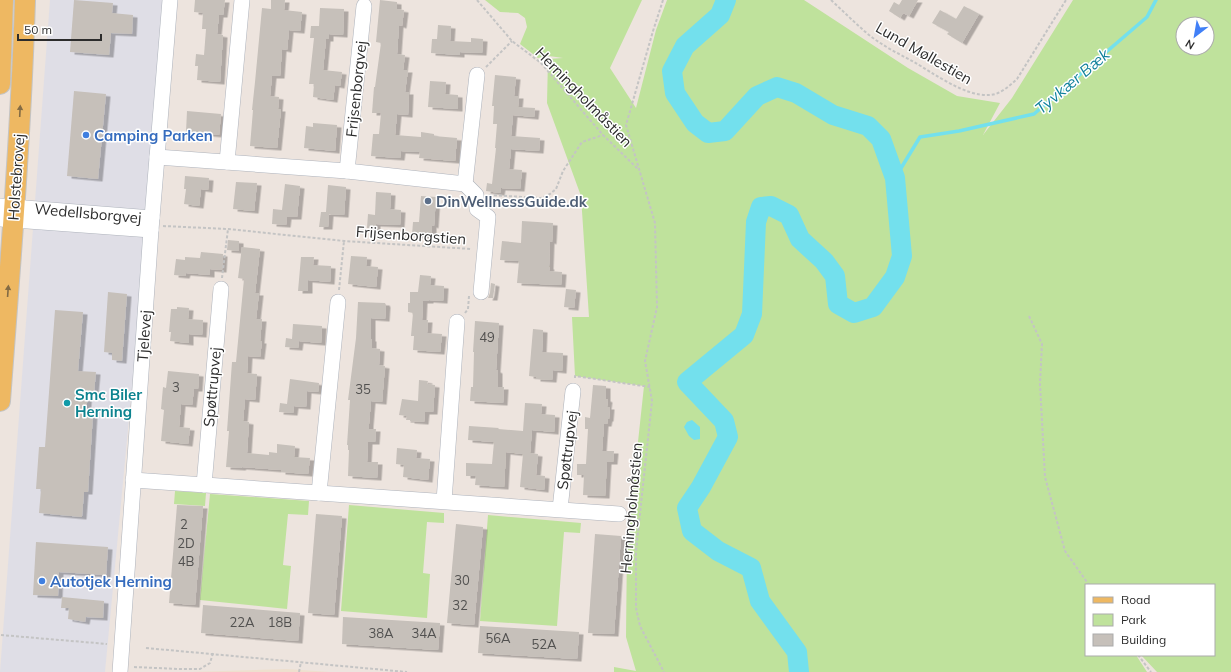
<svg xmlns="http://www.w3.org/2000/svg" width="1231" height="672" font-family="Mulish,sans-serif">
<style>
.industrial{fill:#dfdee6}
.education{fill:#eedfce}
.green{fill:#bfe29c;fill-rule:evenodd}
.water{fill:#73e0ed}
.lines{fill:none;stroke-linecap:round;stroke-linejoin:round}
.stream{stroke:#73e0ed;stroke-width:3.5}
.river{stroke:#73e0ed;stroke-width:20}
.building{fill:#c6c0ba;filter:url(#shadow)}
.minor-casing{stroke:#aeb3bc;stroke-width:16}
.major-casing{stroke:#c4c4c4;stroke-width:22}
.path{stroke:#c4c4c4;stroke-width:2;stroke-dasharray:3 2;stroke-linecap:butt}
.minor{stroke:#fff;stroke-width:15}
.major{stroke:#eeb862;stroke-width:20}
.oneway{fill:#836b44}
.shop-dot{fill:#3f7fe0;stroke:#fff;stroke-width:1.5}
.service-dot{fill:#5c6f8a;stroke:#fff;stroke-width:1.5}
.culture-dot{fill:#0f9aa8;stroke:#fff;stroke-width:1.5}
.labels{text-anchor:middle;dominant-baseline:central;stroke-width:3;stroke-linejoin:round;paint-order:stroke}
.number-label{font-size:13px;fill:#525150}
.street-label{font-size:15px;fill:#2c2c2c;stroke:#fff}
.shop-label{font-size:15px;font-weight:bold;fill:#366cbe;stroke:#fff;text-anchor:start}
.service-label{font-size:15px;font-weight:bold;fill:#4e5e75;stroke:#fff;text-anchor:start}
.culture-label{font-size:15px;font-weight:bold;fill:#0d838f;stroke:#fff;text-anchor:start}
.water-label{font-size:16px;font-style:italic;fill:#10819b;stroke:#fff}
</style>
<defs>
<filter id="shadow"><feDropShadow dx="4.5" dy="2.5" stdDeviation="0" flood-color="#0004"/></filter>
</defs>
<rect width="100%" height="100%" fill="#ede4de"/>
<path class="industrial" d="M50 0H167L149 208 105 672H0Z"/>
<path class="education" d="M287 669 330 672H190Z"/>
<g class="green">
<path d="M485 0H642L610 68 636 108 656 30 667 0H804L908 68 957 96 1000 103 983 135 1012 98 1073 0H1231V672H1157L1141 655H1214V585H1086V655H1136L1147 672H614V667L636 671 626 637 627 544 644 386 575 376 572 317H589L581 196 547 103 548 59 563 58 549 56 538 58 520 44 527 27 525 18 518 13 500 12ZM1183 24H1207V48H1183Z"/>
<path d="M175 491 206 493 205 506 174 504Z"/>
<path d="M210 494 309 501 308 515 288 514 283 565 291 566 287 609 200 600Z"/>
<path d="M349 505 444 513V523L427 522 423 573 430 574 427 618 341 611Z"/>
<path d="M488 515 581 523 580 533 564 532 557 626 480 621Z"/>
</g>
<path class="water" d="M692 420 700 427V439L694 440 689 436 684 427 687 422Z"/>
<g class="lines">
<path class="stream" d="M895 178 920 137 959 131 1034 114 1147 17 1156 0"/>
<path class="river" d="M726 0 720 15 685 46 672 71 675 93 695 123 708 133 725 131 757 96 777 87 796 93 833 115 868 126 881 139 895 178 902 256 895 277 873 307 854 313 838 304 835 276 824 261 800 239 789 215 771 206 761 207 756 222 752 314 744 335 687 382 724 421 728 437 701 487 687 508 692 531 718 551 751 568 760 601 797 652 799 672"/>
</g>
<g class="building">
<path d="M74 0 113 3 112 13 133 15 132 34 111 33 109 55 70 52Z"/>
<path d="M195 0H225L223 15H219L217 34 223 35 220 82 197 80 198 66H195L196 54 204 55 206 29H202L203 13 194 12Z"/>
<path d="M271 0H285L284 10 302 12 300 31 289 30 287 50 282 49 280 76H272L270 96 279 97 278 109H281L277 148 250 146 253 110H252L255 82 262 8 271 9Z"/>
<path d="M380 0 397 2V9L404 10 402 26 399 25 397 54 405 55 403 70H408L405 92H409L408 115 397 114 395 135 421 137V132L434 134V136L457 138 455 161 419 158 420 152 401 151 400 158 371 156 373 134H379L381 113H372L374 87H375L381 43 376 42Z"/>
<path d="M902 0H918L909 16 903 13 900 18 889 11 894 2 899 5Z"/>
<path d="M964 6 979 14 962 43 947 34 949 32 932 23 940 10 956 19Z"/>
<path d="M320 8 344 9 343 35 329 34V39H326L323 70 342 72 340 86 335 85 333 100 313 97 314 84H309L314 38H310L311 26H319Z"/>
<path d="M438 25 451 26 450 41 471 42V38L483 39 482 53 460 52V55L431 53 432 39H437Z"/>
<path d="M495 75 516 77 514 96H519L518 107 535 108 534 117 513 115 511 136 540 138 539 151 511 149 509 169 522 170 520 189 501 188 500 193 486 191 487 183 492 184 496 148H495L497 124H493L494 106H492Z"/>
<path d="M430 81 446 82 445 94 458 95V109L428 107Z"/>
<path d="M74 91 106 94 98 179 67 176Z"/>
<path d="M187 111 221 114 219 135 186 132Z"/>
<path d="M313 123 337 125 335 151 304 148 306 126 313 127Z"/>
<path d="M185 176 209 178 208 190 201 189 199 206 184 204 186 189H184Z"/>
<path d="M236 182 257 183 254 211 233 209Z"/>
<path d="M285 184 300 186 297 217H287L286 225 272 224 273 209 282 210Z"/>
<path d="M328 185 346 187 344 215 329 214 328 227H319L321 212H326Z"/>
<path d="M376 192 391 193 390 209 401 210 400 225 376 224V229L367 228 368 214 375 215Z"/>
<path d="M421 196 436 197 434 226 432 225V234L425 233V236L412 235 413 222H419Z"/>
<path d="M522 221 553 223 552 242 550 241 549 267H550L549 271 562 272 561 285 517 283 519 261 500 260 502 241 521 243Z"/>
<path d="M228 240 239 241V251L227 250Z"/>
<path d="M242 247 260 249 255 293H259L256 319H262L260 341H262L260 357 248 356 247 373 257 374 255 400 245 399 243 421 249 422 247 453 269 455V452L277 453V444L295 446 294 457 310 458 308 474 281 472V470L242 467 241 468 226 467 229 431H227L232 362H236L244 279 238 278Z"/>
<path d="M201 252 223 254 222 270 210 269V275L186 273 185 276 174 275 176 259 185 260V257L200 258Z"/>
<path d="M351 256 367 257 366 266 378 267 376 287 348 284Z"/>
<path d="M301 257H314L313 265 331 266 330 282 308 280V291H298Z"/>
<path d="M420 275 431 276 430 285 444 286 443 301 429 300V301H423L422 320H428L427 333 442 334 440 352 413 350 414 336H411L413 313 408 312V303H410V292H418Z"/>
<path d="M491 283 495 284 493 298H488L490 293Z"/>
<path d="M566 289 576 290 574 308 564 307Z"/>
<path d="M108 292 127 294 122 361 112 360V353L104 352Z"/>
<path d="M358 302 385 303 386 305 385 319 371 318V339H372V348L380 349 379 365 385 366 382 402 371 401 369 424V429H376L375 442H368L367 462H378L377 478 348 476 349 450H348V445H347L350 400H348L356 338Z"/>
<path d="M177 307 189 308 188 319 203 320 202 335 189 334V343L170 341 171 332H169L171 309H177Z"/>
<path d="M55 310 83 312 78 371 96 372 94 393 88 392 86 414H93L88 492H84L82 517 39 513 41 489H36L39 447H45Z"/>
<path d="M475 321 499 323 496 370 498 371V387H504L503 403 470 401 471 387H473L474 352H473Z"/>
<path d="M293 324 322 326 321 343 299 341 298 348 285 347 286 338 292 339Z"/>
<path d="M533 329 543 330 542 352 563 353 562 371 553 370 552 380 536 379V377L529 376Z"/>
<path d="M168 371 199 374 198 389H194L192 405 181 404 179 427 190 428 188 444 161 441 164 410 161 409 163 387 166 388Z"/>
<path d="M290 379 319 383 318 392 307 391 306 407 294 406 293 413 279 412 280 403 287 404Z"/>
<path d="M419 380 428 381 427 384 435 385 433 412H425L424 422 410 421V420H406L407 416 399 415 402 399 418 401Z"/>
<path d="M593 385 606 386V399L608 400 607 407H610L609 419H608L607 424H604L602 451H614L613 462H607L605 496 583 495 584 475H577V464H586L588 429H585V417L590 418Z"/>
<path d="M525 403 542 404 541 414 555 415 554 432 532 430 530 453 538 454 536 475 545 476 544 490 520 487 523 454 506 452 504 487 475 485 476 476H466V463L492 464 494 442 468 440 469 426 499 428 498 429 523 431Z"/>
<path d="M397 448 417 450 416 458 430 459 428 480 403 477 404 465 396 464Z"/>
<path d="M177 505 203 506 195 605 169 603Z"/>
<path d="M316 514 342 516 334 615 308 613Z"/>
<path d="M456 524 483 527 474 625 447 623Z"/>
<path d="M595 534 621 536 614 634 588 633Z"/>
<path d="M36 542 108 547 106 575 59 572 58 596 33 595Z"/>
<path d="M62 597 104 601 103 618 86 617 85 622 68 619 69 608H61Z"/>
<path d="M203 605 300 613 298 641 201 633Z"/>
<path d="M343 617 440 623 438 650 342 644Z"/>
<path d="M480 626 579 632 577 659 478 653Z"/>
</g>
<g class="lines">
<g class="minor-casing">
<g id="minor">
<path d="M157 157 347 171 465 184 477 75"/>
<path d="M227 162 242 0"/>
<path d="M347 171 364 6"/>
<path d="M465 184 476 195 477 209 488 217 481 292"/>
<path d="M0 206 152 218"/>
<path d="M0 219 151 230"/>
<path d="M133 480 619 514"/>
<path d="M204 485 221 289"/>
<path d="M319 493 338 302"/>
<path d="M444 501 457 322"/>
<path d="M560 509 573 391"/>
<path d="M120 672 151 230 170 0"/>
</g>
</g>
<g class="major-casing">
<g id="major">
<path d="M0 84 3 0"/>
<path d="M0 401C10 267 21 134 25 0"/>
</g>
</g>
<g class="path">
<path d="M477 0 512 41 541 63 603 135 638 169"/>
<path d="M663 0 653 31 626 125 655 223 657 307 645 361 652 401 636 551V608L640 626 664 672"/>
<path d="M831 0C844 12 856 24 869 35 883 46 899 54 914 62 933 73 966 97 989 95 1000 95 1009 86 1017 79L1066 0"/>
<path d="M486 67 512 41"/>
<path d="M489 195 541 198 550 194 556 189 563 171 582 142 603 135"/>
<path d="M163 226 228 229 344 241 472 249"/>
<path d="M222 278 228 229"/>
<path d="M339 290 344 241"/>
<path d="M465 313 468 309 469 296"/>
<path d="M1029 316 1042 344 1040 384 1045 477 1065 551 1089 585"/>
<path d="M575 378V376L650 387"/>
<path d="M1 635 107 644"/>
<path d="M146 648 407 672"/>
<path d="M1138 655 1151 672"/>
<path d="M134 667 179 669H200L210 663 213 653"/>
<path d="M299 672 301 662"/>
</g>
<use href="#minor" class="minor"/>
<use href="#major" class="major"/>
</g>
<defs><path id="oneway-solid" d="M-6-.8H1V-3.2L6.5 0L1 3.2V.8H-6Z"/></defs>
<g class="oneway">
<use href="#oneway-solid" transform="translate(20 111) rotate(-87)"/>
<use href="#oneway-solid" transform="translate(8 291) rotate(-86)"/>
</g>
<g class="shop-dot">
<circle cx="86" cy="135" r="4"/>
<circle cx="42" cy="581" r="4"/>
</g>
<circle class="service-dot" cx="428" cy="201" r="4"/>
<circle class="culture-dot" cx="67" cy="403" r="4"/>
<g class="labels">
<g class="number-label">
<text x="487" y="337">49</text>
<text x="176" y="387">3</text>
<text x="363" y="389">35</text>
<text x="184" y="524">2</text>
<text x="186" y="543">2D</text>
<text x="186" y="561">4B</text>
<text x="462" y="580">30</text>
<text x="460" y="605">32</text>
<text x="242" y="622">22A</text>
<text x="280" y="622">18B</text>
<text x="381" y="633">38A</text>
<text x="424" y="633">34A</text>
<text x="498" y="638">56A</text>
<text x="544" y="644">52A</text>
</g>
<g class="street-label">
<text transform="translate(924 53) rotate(30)">Lund Møllestien</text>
<text transform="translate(356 89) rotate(-84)">Frijsenborgvej</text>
<text transform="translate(584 97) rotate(46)">Herningholmåstien</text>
<text transform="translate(16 177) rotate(-86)">Holstebrovej</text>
<text transform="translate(88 213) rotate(5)">Wedellsborgvej</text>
<text transform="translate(411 235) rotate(4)">Frijsenborgstien</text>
<text transform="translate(144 336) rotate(-86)">Tjelevej</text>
<text transform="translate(212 387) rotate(-85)">Spøttrupvej</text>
<text transform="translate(567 450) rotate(-83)">Spøttrupvej</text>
<text transform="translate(631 508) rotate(-85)">Herningholmåstien</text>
</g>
<g class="shop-label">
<text x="94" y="135">Camping Parken</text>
<text x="50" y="581">Autotjek Herning</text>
</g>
<g class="service-label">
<text x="436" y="201">DinWellnessGuide.dk</text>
</g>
<g class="culture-label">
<text x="75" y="394">Smc Biler<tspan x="75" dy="17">Herning</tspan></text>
</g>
<g class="water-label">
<text transform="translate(1072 81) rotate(-40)">Tyvkær Bæk</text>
</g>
</g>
<rect x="1085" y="584" width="130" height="72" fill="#ffffff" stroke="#ababab"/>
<rect x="1093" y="597" width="20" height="6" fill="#eeb862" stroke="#ababab"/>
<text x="1121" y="604" font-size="12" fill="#2c2c2c">Road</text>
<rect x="1093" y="614" width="20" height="12" fill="#bfe29c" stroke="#ababab"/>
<text x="1121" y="624" font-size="12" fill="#2c2c2c">Park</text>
<rect x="1093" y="634" width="20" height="12" fill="#c6c0ba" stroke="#ababab"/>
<text x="1121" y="644" font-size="12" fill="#2c2c2c">Building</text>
<g transform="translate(1195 36) rotate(211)"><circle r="19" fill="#ffffff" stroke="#ababab"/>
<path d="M0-3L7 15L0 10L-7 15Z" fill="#4180f7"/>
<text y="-6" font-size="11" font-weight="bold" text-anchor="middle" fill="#2c2c2c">N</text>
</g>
<path d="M18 34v6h83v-6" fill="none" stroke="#2c2c2c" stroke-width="2"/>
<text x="24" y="34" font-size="12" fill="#2c2c2c" stroke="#ffffff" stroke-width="3" paint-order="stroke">50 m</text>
</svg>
